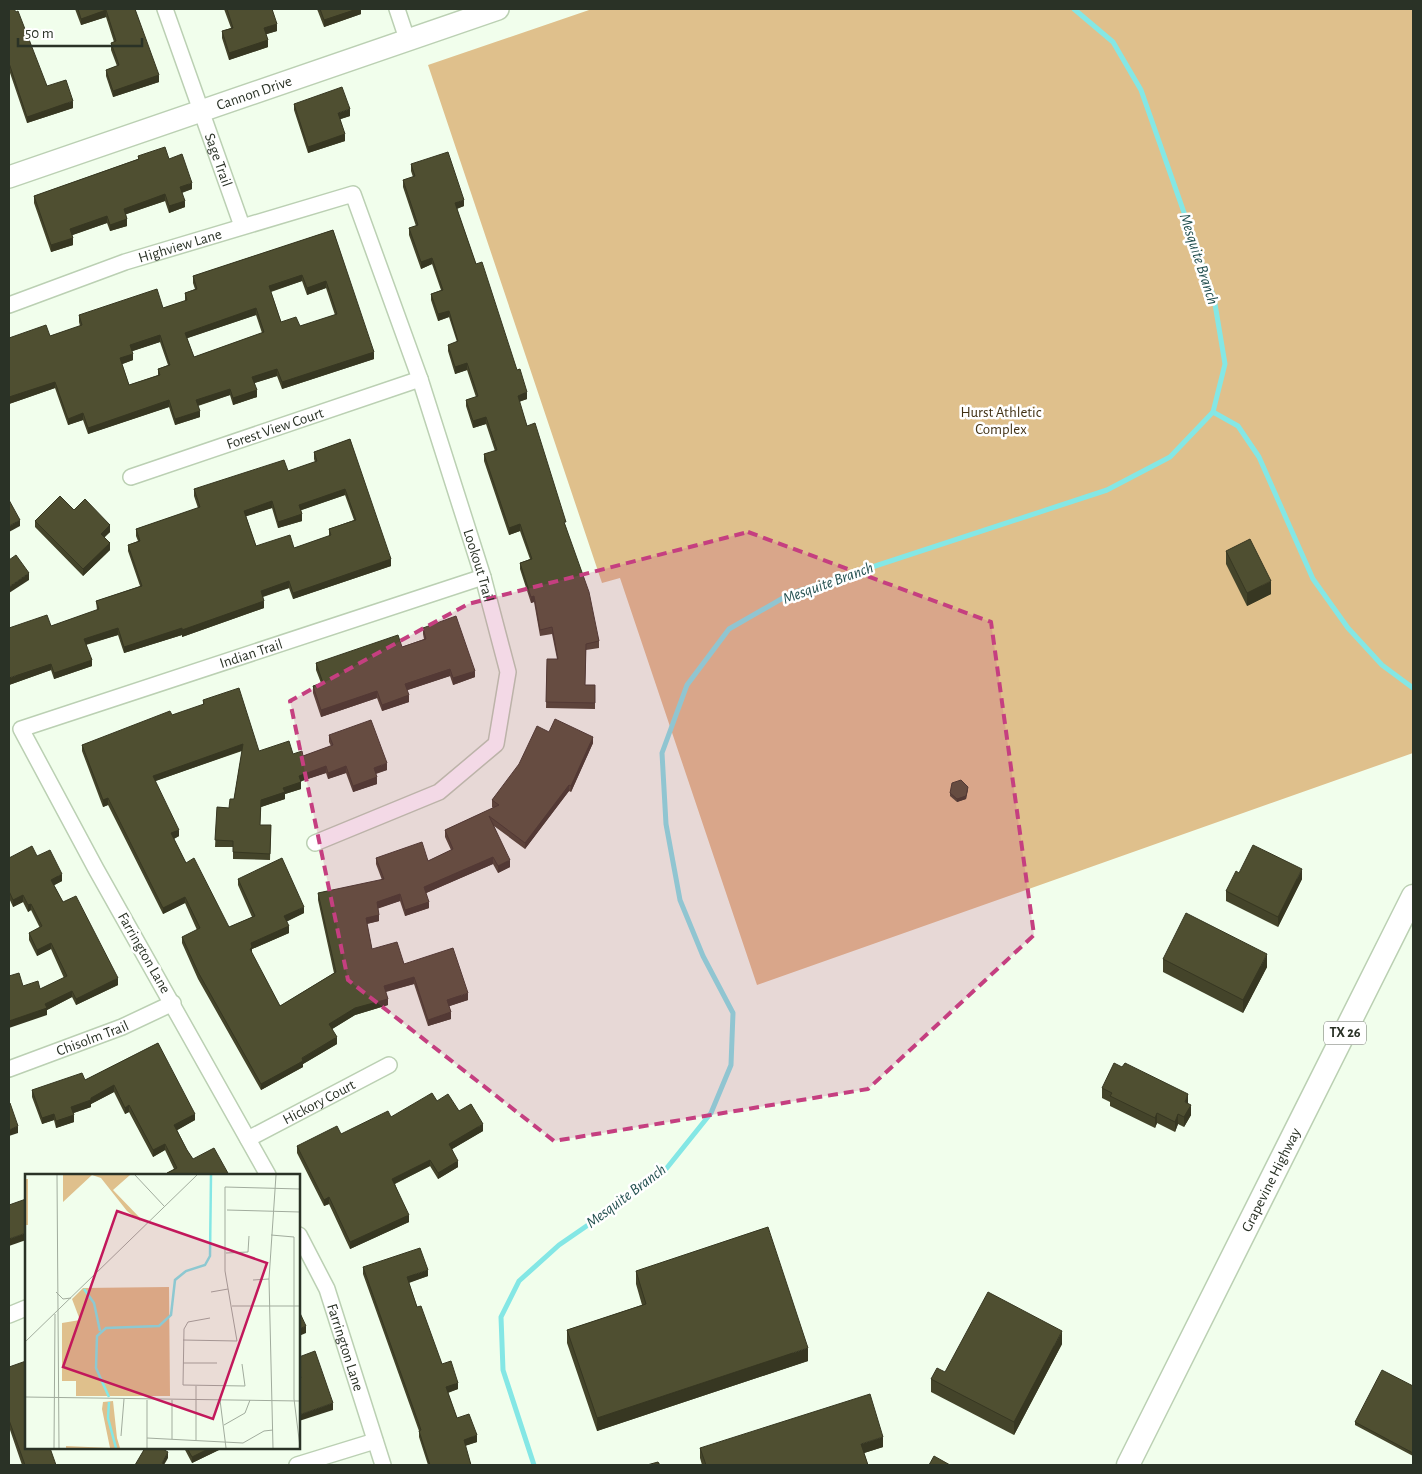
<svg xmlns="http://www.w3.org/2000/svg" width="1422" height="1474" font-family="'Alegreya Sans',sans-serif">
<style>
.green{fill:#dfc08c}
.lines{fill:none;stroke-linecap:round;stroke-linejoin:round}
.stream{stroke:#84e7e5;stroke-width:5}
.street-casing{stroke:#bbd0b3;stroke-width:18}
.secondary-casing{stroke:#bbd0b3;stroke-width:24}
.primary-casing{stroke:#bbd0b3;stroke-width:25}
.street{stroke:#fff;stroke-width:15}
.secondary{stroke:#fff;stroke-width:21}
.primary{stroke:#fff;stroke-width:22}
.wall{fill:#44442a;fill-rule:evenodd}
.shaded-wall{fill:#373722}
.building{fill:#4f4f31;stroke:#373722;fill-rule:evenodd}
.marked{fill:#c53f80;fill-opacity:0.2;stroke:#c53f80;stroke-width:4;stroke-dasharray:10 6;stroke-linejoin:round}
.labels{text-anchor:middle;dominant-baseline:central;stroke-width:5;stroke-linejoin:round;paint-order:stroke}
.shield{fill:#fff;stroke:#6a7067;stroke-width:1}
.shield-label{font-size:14px;font-weight:bold;fill:#2a3226}
.street-label{font-size:15px;fill:#2a3226;stroke:#fff}
.park-label{font-size:15px;fill:#423215;stroke:#fff}
.water-label{font-size:16px;font-style:italic;fill:#255151;stroke:#fff}
.inset-river{fill:none;stroke:#84e7e5;stroke-width:2.5}
.inset-road{fill:none;stroke:#a1ac9d;stroke-width:1}
.view{fill:#c2185b;fill-opacity:0.15;stroke:#c2185b;stroke-width:2.5}
.inset-edge{fill:none;stroke:#2a3226;stroke-width:2.5}
</style>
<rect width="100%" height="100%" fill="#f1feec"/>
<path class="green" d="M592 9H1413V753L757 985 620 578 602 583 428 65Z"/>
<g class="lines">
<g class="stream">
<path d="M1213 412 1238 426 1259 457 1313 579 1348 628 1382 665 1413 688"/>
<path d="M534 1465 503 1370 501 1317 519 1281 559 1245 662 1174 711 1113 731 1065 733 1013 703 956 680 900 666 824 662 753 687 685 729 629 790 594 1107 490 1170 457 1213 412 1225 364 1214 298 1141 90 1113 42 1074 9"/>
</g>
<g class="street-casing">
<g id="street">
<path id="s1" d="M165 9 242 226"/>
<path d="M397 9 407 39"/>
<path id="s2" d="M9 305 125 262 353 194 420 379 483 577 508 672 496 744 439 792 315 843"/>
<path id="s3" d="M131 477 420 379"/>
<path id="s4" d="M9 1069 122 1027 173 1003"/>
<path id="s5" d="M248 1139 389 1065"/>
<path id="s6" d="M268 1175 96 869 21 729 483 577"/>
<path id="s7" d="M299 1235 327 1289 383 1465"/>
<path d="M9 1315 26 1308"/>
<path d="M297 1465 375 1441"/>
</g>
</g>
<g class="secondary-casing">
<g id="secondary">
<path id="s8" d="M9 177 498 9"/>
</g>
</g>
<g class="primary-casing">
<g id="primary">
<path id="s9" d="M1128 1465 1413 896"/>
</g>
</g>
<use href="#street" class="street"/>
<use href="#secondary" class="secondary"/>
<use href="#primary" class="primary"/>
</g>
<g class="wall">
<path d="M9 9 47 86 73 108 27 123 9 70Z"/>
<path d="M75 9H135L159 82 113 97 106 76V70L117 66 111 50V43L114 42 106 17 81 25Z"/>
<path d="M224 9H272L277 31 266 34 268 47 229 60 222 38V31L231 28Z"/>
<path d="M317 9H361V14L324 27Z"/>
<path d="M294 104 350 116 340 119 345 141 308 153 294 110Z"/>
<path d="M138 156 169 159 192 189 182 193 185 207 169 213 165 201 126 214 127 226 110 231 107 223 72 235 73 245 51 252 34 203V196L138 159Z"/>
<path d="M411 164 464 206 457 209 476 264 527 399 519 402 527 426 566 527 599 641V648L586 650 585 685H595V709L546 708 547 659H557L552 634 540 636 534 602 531 603 520 569V563L530 559 520 531 509 535 484 461V454L495 451 486 424 473 428 466 406V400L476 397 467 370 455 374 448 351V345L457 342 449 317 438 321 431 300V294L441 290 432 264 421 269 409 235V228L416 226 403 187V180L413 177 411 171Z"/>
<path d="M333 230 374 359 282 389 277 376 254 383 257 397 233 405 230 395 198 406 200 417 175 425 169 407 88 434 83 420 68 425 55 388 9 404V338L50 336 80 326 79 322V315L163 308 185 301V293L195 289 193 283V276ZM302 281 307 295 326 288 335 315 300 326 281 322 271 292ZM256 315 262 333 194 357 187 338ZM160 342 168 365 158 369V375L129 385 122 364 133 360 132 351Z"/>
<path d="M350 439 391 566 293 599 289 588 263 597 264 608 182 637V635L124 653 118 635 86 645 92 666 54 679 51 670 9 685 51 626 97 610 96 601 140 586 128 551V545L138 541 136 536V529L198 508 194 496V489L288 471 315 462 314 459V452ZM345 495 354 520 329 529V536L294 548 256 546 246 516 272 508 278 528 302 521 301 510Z"/>
<path d="M74 510 110 532 104 537 110 550 83 576 35 527V521Z"/>
<path d="M1226 551 1271 594 1247 606 1226 564Z"/>
<path d="M423 628 475 677 453 685 450 676 407 690 409 702 382 711 377 698 321 717 313 693V686L321 683 316 670V663L402 647 424 639 423 634Z"/>
<path d="M203 700 259 751 293 754 303 756 331 746 329 742V735L387 770 376 774 377 784 353 792 346 773 328 779 326 773 301 781V789L285 794V799L261 807 260 825H271L270 860 233 859V847H215L217 807 229 808 234 799 242 751 155 781 179 836 174 839 186 863 229 927 252 917 238 885V879L304 913 287 921 289 933 252 949V954L280 1006 334 973 318 900V893L382 880 376 864V858L428 861 451 850 445 837V830L493 808 492 807V800L549 732 593 743 571 792 569 791 525 849 494 826 510 867 498 873 493 864 426 893 429 908 405 916 400 901 378 908 379 921 367 924 372 949 404 964 468 1000 449 1006 451 1019 428 1026 414 984 386 992 388 1005 355 1015 332 1029 337 1044 303 1064V1067L261 1090 198 979 182 943V937L197 930 185 903 163 914 108 805 103 807 82 751V745L203 705Z"/>
<path d="M968 790 966 799 957 802 950 796V793Z"/>
<path d="M37 856 62 881 54 885 63 902 118 985 76 1005 72 997 47 1010V1015L23 986 40 989 64 978 51 949 37 956 29 940V933L40 928 31 910 28 912 23 902 13 907 9 898V858Z"/>
<path d="M1239 873 1302 879 1278 927 1226 901V891Z"/>
<path d="M1163 959 1267 967 1243 1013 1163 972Z"/>
<path d="M158 1043 195 1120 177 1130 187 1150 193 1159 229 1175H167V1173L174 1169 165 1150 153 1157 129 1112 125 1114 114 1092 91 1104V1107L73 1113 74 1122 56 1128 54 1120 42 1124 32 1097V1090L85 1080Z"/>
<path d="M1102 1088 1188 1104 1191 1115 1184 1127 1178 1124 1175 1132 1157 1123 1155 1128 1110 1106V1102L1102 1098Z"/>
<path d="M437 1101 459 1111 483 1131 452 1149 458 1167 438 1179 430 1166 395 1184 409 1222 350 1249 329 1204 324 1206 297 1153V1146L341 1134 391 1117Z"/>
<path d="M363 1267 428 1276 409 1283 417 1307 442 1364 458 1389 448 1393 457 1418 477 1442 465 1446 471 1465H428L419 1437V1431L363 1274Z"/>
<path d="M636 1271 808 1361 597 1431 567 1343V1330L642 1305 636 1284Z"/>
<path d="M1062 1344 1014 1435 931 1392V1379L945 1372Z"/>
<path d="M9 1367 26 1448 56 1465H22L9 1427Z"/>
<path d="M1413 1386V1456L1355 1425V1422Z"/>
<path d="M883 1447 864 1453 868 1465H702L700 1458V1448Z"/>
<path d="M184 1448H223L192 1463Z"/>
</g>
<g class="shaded-wall">
<path d="M357 9H361V14L324 27V20Z"/>
<path d="M106 10V17L81 25V19Z"/>
<path d="M277 24V31L264 35V28Z"/>
<path d="M268 40V47L229 60V53Z"/>
<path d="M159 75V82L113 97V91Z"/>
<path d="M73 101V108L27 123V117Z"/>
<path d="M350 109V116L338 120V113Z"/>
<path d="M345 134V141L308 153V147Z"/>
<path d="M192 183V189L180 193V187Z"/>
<path d="M165 194V201L124 215V209Z"/>
<path d="M464 200V206L455 209V203Z"/>
<path d="M185 201V207L169 213V206Z"/>
<path d="M107 216V223L70 236V229Z"/>
<path d="M127 219V226L110 231V225Z"/>
<path d="M73 238V245L51 252V245Z"/>
<path d="M432 258V264L421 269V262Z"/>
<path d="M302 275V281L269 292V286Z"/>
<path d="M326 281V288L307 295V288Z"/>
<path d="M256 308V315L185 339V333Z"/>
<path d="M449 311V317L438 321V314Z"/>
<path d="M160 335V342L130 352V345Z"/>
<path d="M374 352V359L282 389V382Z"/>
<path d="M133 354V360L120 365V358Z"/>
<path d="M467 363V370L455 374V367Z"/>
<path d="M277 369V376L252 384V377Z"/>
<path d="M55 382V388L9 404V397Z"/>
<path d="M230 389V395L196 406V400Z"/>
<path d="M257 390V397L233 405V398Z"/>
<path d="M527 392V399L518 402V396Z"/>
<path d="M169 400V407L88 434V428Z"/>
<path d="M200 411V417L175 425V419Z"/>
<path d="M83 413V420L68 425V419Z"/>
<path d="M486 417V424L473 428V421Z"/>
<path d="M345 489V495L299 511V505Z"/>
<path d="M272 501V508L244 517V511Z"/>
<path d="M302 514V521L278 528V522Z"/>
<path d="M20 520V526L9 532V526Z"/>
<path d="M520 524V531L509 535V528Z"/>
<path d="M110 525V532L101 541V534Z"/>
<path d="M110 543V550L83 576V569Z"/>
<path d="M391 559V566L293 599V593Z"/>
<path d="M29 573V580L9 593V587Z"/>
<path d="M289 581V588L261 597V591Z"/>
<path d="M1271 581V594L1247 606V593Z"/>
<path d="M534 596V602L531 603V597Z"/>
<path d="M264 601V608L182 637V630Z"/>
<path d="M118 628V635L84 645V639Z"/>
<path d="M182 628V635L124 653V647Z"/>
<path d="M92 660V666L54 679V673Z"/>
<path d="M51 664V670L9 685V678Z"/>
<path d="M450 669V676L405 691V684Z"/>
<path d="M475 671V677L453 685V678Z"/>
<path d="M377 691V698L321 717V710Z"/>
<path d="M409 695V702L382 711V705Z"/>
<path d="M593 737V743L571 792V786Z"/>
<path d="M243 744V750L153 782V776Z"/>
<path d="M387 763V770L374 774V768Z"/>
<path d="M326 766V773L299 782V776Z"/>
<path d="M346 766V773L328 779V773Z"/>
<path d="M377 777V784L353 792V786Z"/>
<path d="M301 782V789L285 794V799L261 807V800L283 788Z"/>
<path d="M569 785V791L525 849V843Z"/>
<path d="M968 787 966 799 957 802V799Z"/>
<path d="M108 798V805L103 807V800Z"/>
<path d="M179 830V836L171 840V833Z"/>
<path d="M493 857V864L424 894V887Z"/>
<path d="M510 860V867L498 873V866Z"/>
<path d="M1302 869V879L1278 927V917Z"/>
<path d="M62 874V881L51 887V880Z"/>
<path d="M400 894V901L377 909V902Z"/>
<path d="M23 895V902L13 907V900Z"/>
<path d="M185 897V903L163 914V908Z"/>
<path d="M429 902V908L405 916V910Z"/>
<path d="M31 904V910L28 912V905Z"/>
<path d="M304 907V913L284 923V916Z"/>
<path d="M379 915V921L366 924V918Z"/>
<path d="M289 926V933L252 949V954L250 949 251 943Z"/>
<path d="M51 943V949L37 956V950Z"/>
<path d="M1267 954V967L1243 1013V1000Z"/>
<path d="M414 977V984L384 992V986Z"/>
<path d="M118 978V985L76 1005V999Z"/>
<path d="M72 991V997L47 1010V1015L9 1028V1021Z"/>
<path d="M468 993V1000L447 1007V1000Z"/>
<path d="M388 999V1005L355 1015 329 1031V1024L355 1008Z"/>
<path d="M451 1012V1019L428 1026V1020Z"/>
<path d="M337 1037V1044L303 1064V1067L261 1090V1084Z"/>
<path d="M114 1085V1092L91 1104V1107L71 1114V1107Z"/>
<path d="M1188 1094V1104L1185 1102Z"/>
<path d="M129 1105V1112L125 1114V1108Z"/>
<path d="M1191 1105V1115L1184 1127V1117Z"/>
<path d="M1157 1113V1123L1155 1128V1118Z"/>
<path d="M54 1114V1120L42 1124V1118Z"/>
<path d="M195 1114V1120L174 1132V1125Z"/>
<path d="M1178 1114V1124L1175 1132V1122Z"/>
<path d="M74 1115V1122L56 1128V1121Z"/>
<path d="M483 1124V1131L449 1151V1144Z"/>
<path d="M18 1126V1133L9 1136V1130Z"/>
<path d="M165 1144V1150L153 1157V1150Z"/>
<path d="M430 1160V1166L392 1185V1179Z"/>
<path d="M458 1161V1167L438 1179V1173Z"/>
<path d="M329 1197V1204L324 1206V1200Z"/>
<path d="M409 1215V1222L350 1249V1242Z"/>
<path d="M26 1233V1240L9 1246V1239Z"/>
<path d="M428 1270V1276L407 1283V1277Z"/>
<path d="M306 1326V1333L299 1336V1329Z"/>
<path d="M1062 1331V1344L1014 1435V1422Z"/>
<path d="M808 1348V1361L597 1431V1418Z"/>
<path d="M458 1383V1389L446 1393V1387Z"/>
<path d="M333 1403V1410L299 1421V1415Z"/>
<path d="M477 1435V1442L464 1446V1440Z"/>
<path d="M883 1437V1447L861 1454V1444Z"/>
<path d="M210 1448H223L192 1463V1457Z"/>
<path d="M168 1452V1458L164 1465 162 1463Z"/>
</g>
<g class="building">
<path d="M9 9H14L16 12 18 11 47 86 66 80 73 101 27 117 9 63Z"/>
<path d="M78 9H135L159 75 113 91 106 70 119 65 111 43 116 41 106 10 81 19Z"/>
<path d="M227 9H272L277 24 264 28 268 40 229 53 222 31 233 28Z"/>
<path d="M320 9H357L324 20Z"/>
<path d="M342 87 350 109 338 113 345 134 308 147 294 104Z"/>
<path d="M165 147 169 159 182 154 192 183 180 187 185 201 169 206 165 194 124 209 127 219 110 225 107 216 70 229 73 238 51 245 34 196 139 159 138 156Z"/>
<path d="M448 152 464 200 455 203 476 264 482 262 517 370 520 369 527 392 518 396 527 426 535 423 566 522H564L589 592 599 641 586 644 585 685H595V703L546 702 547 659H558L552 627 540 630 534 596 531 597 520 563 532 559 520 524 509 528 484 454 497 450 486 417 473 421 466 400 478 396 467 363 455 367 448 345 458 341 449 311 438 314 431 294 443 290 432 258 421 262 409 228 418 225 403 180 415 176 411 164Z"/>
<path d="M333 230 374 352 282 382 277 369 252 377 257 390 233 398 230 389 196 400 200 411 175 419 169 400 88 428 83 413 68 419 55 382 9 397V338L46 325 50 336 82 325 79 315 157 289 163 308 187 300 185 293 197 289 193 276ZM302 275 307 288 326 281 337 314 300 326 296 317 281 322 269 286ZM256 308 264 332 194 357 185 333ZM160 335 170 365 158 369 160 375 129 385 120 358 133 354 130 345Z"/>
<path d="M350 439 391 559 293 593 289 581 261 591 264 601 182 630V628L124 647 118 628 84 639 92 660 54 673 51 664 9 678V628L47 615 51 626 99 609 96 601 142 586 128 545 140 541 136 529 200 507 194 489 284 460 288 471 317 461 314 452ZM345 489 356 520 329 529 331 535 294 548 290 535 256 546 244 511 272 501 278 522 302 514 299 505Z"/>
<path d="M60 496 74 510 85 499 110 525 101 534 110 543 83 569 35 521Z"/>
<path d="M9 500 20 520 9 526Z"/>
<path d="M1250 539 1271 581 1247 593 1226 551Z"/>
<path d="M16 555 29 573 9 587V560Z"/>
<path d="M456 616 475 671 453 678 450 669 405 684 409 695 382 705 377 691 321 710 313 686 323 683 316 663 398 635 402 647 426 639 423 628Z"/>
<path d="M239 688 259 751 289 741 293 754 302 751 303 756 333 745 329 735 371 720 387 763 374 768 377 777 353 786 346 766 328 773 326 766 299 776 301 782 283 788 285 792 261 800 260 825H271L270 854 233 852V841L215 840 217 807 229 808 230 799H234L243 744 153 776 179 830 171 833 186 863 194 858 229 927 255 916 238 879 282 858 304 907 284 916 289 926 251 943 252 947 250 949 280 1006 336 972 318 893 384 879 376 858 422 842 428 861 453 849 445 830 499 805 492 800 519 764 537 726 549 732 555 719 593 737 571 786 569 785 525 843 489 816 510 860 498 866 493 857 424 887 429 902 405 910 400 894 377 902 379 915 366 918 372 949 397 942 404 964 453 948 468 993 447 1000 451 1012 428 1020 414 977 384 986 388 999 355 1008 329 1024 337 1037 302 1058 303 1061 261 1084 198 972 182 937 200 928 185 897 163 908 108 798 103 800 82 745 170 711 172 715 204 704 203 700Z"/>
<path d="M961 780 968 787 966 796 957 799 950 793 952 783Z"/>
<path d="M1253 845 1302 869 1278 917 1226 891 1236 871 1239 873Z"/>
<path d="M32 846 37 856 50 850 62 874 51 880 63 902 76 896 118 978 76 999 72 991 45 1004 47 1008 9 1021V976L19 973 23 986 38 981 40 989 67 976 51 943 37 950 29 933 42 926 31 904 28 905 23 895 13 900 9 891V858Z"/>
<path d="M1186 913 1267 954 1243 1000 1163 959Z"/>
<path d="M158 1043 195 1114 174 1125 187 1150 193 1159 214 1148 229 1175H169L167 1173 177 1168 165 1144 153 1150 129 1105 125 1108 114 1085 91 1098V1100L71 1107 74 1115 56 1121 54 1114 42 1118 32 1090 82 1073 85 1080Z"/>
<path d="M1114 1063 1122 1067 1125 1063 1188 1094 1185 1102 1191 1105 1184 1117 1178 1114 1175 1122 1157 1113 1155 1118 1110 1096 1112 1093 1102 1088Z"/>
<path d="M432 1093 437 1101 448 1094 459 1111 471 1104 483 1124 449 1144 458 1161 438 1173 430 1160 392 1179 409 1215 350 1242 329 1197 324 1200 297 1146 337 1126 341 1134 388 1111 391 1117Z"/>
<path d="M9 1103H10L18 1126 9 1130Z"/>
<path d="M26 1199V1233L9 1239V1205Z"/>
<path d="M768 1227 808 1348 597 1418 567 1330 646 1304 636 1271Z"/>
<path d="M420 1248 428 1270 407 1277 417 1307 421 1306 442 1364 451 1361 458 1383 446 1387 457 1418 469 1414 477 1435 464 1440 471 1465H430L419 1431 421 1430 363 1267Z"/>
<path d="M988 1292 1062 1331 1014 1422 931 1379 937 1368 945 1372Z"/>
<path d="M299 1311 306 1326 299 1329Z"/>
<path d="M315 1351 333 1403 299 1415V1379L301 1378 299 1371V1357Z"/>
<path d="M26 1361V1448H50L56 1465H25L9 1420V1367Z"/>
<path d="M1382 1370 1413 1386V1453L1355 1422Z"/>
<path d="M870 1394 883 1437 861 1444 868 1465H706L700 1448Z"/>
<path d="M145 1448H161L168 1452 162 1463 165 1465H135Z"/>
<path d="M187 1448H210L192 1457Z"/>
<path d="M934 1456 950 1465H929Z"/>
<path d="M658 1462 660 1465H647Z"/>
</g>
<path class="marked" d="M748 532 991 622 1034 935 868 1089 554 1141 348 980 290 701 468 604Z"/>
<g class="labels">
<rect class="shield" x="1324" y="1021.5" width="42" height="23" rx="4"/>
<g class="shield-label">
<text x="1345" y="1033">TX 26</text>
</g>
<g class="street-label">
<text stroke="none"><textPath href="#s8" startOffset="259">Cannon Drive</textPath></text>
<text stroke="none"><textPath href="#s1" startOffset="160">Sage Trail</textPath></text>
<text stroke="none"><textPath href="#s2" startOffset="181">Highview Lane</textPath></text>
<text stroke="none"><textPath href="#s3" startOffset="152">Forest View Court</textPath></text>
<text stroke="none"><textPath href="#s2" startOffset="754">Lookout Trail</textPath></text>
<text stroke="none"><textPath href="#s6" startOffset="752">Indian Trail</textPath></text>
<text transform="translate(144 953) rotate(60)">Farrington Lane</text>
<text stroke="none"><textPath href="#s4" startOffset="89">Chisolm Trail</textPath></text>
<text stroke="none"><textPath href="#s5" startOffset="80">Hickory Court</textPath></text>
<text stroke="none"><textPath href="#s9" startOffset="319">Grapevine Highway</textPath></text>
<text stroke="none"><textPath href="#s7" startOffset="122">Farrington Lane</textPath></text>
</g>
<g class="park-label">
<text x="1001" y="412">Hurst Athletic<tspan x="1001" dy="17">Complex</tspan></text>
</g>
<g class="water-label">
<text transform="translate(1199 259) rotate(72)">Mesquite Branch</text>
<text transform="translate(828 583) rotate(-20)">Mesquite Branch</text>
<text transform="translate(626 1196) rotate(-37)">Mesquite Branch</text>
</g>
</g>
<g transform="translate(25 1174)">
<rect width="275" height="275" fill="#f1feec"/>
<path d="M38 1H105L88 16 116 45 115 47 102 37 76 4 67 1 38 28ZM0 5H3V51H0ZM144 113 145 222H51V207H37V149L55 146 47 125 58 114ZM88 227 92 264 95 274H99H41V272L85 274 77 235 78 228Z" fill="#dfc08c"/>
<path class="inset-river" d="M59 115 69 129 75 157M84 223 71 194 72 162 81 154 134 152 146 141 150 106 161 97 180 91 185 82 186 1M84 228 83 244 91 274"/>
<path class="inset-road" d="M32 1 34 274M110 1 139 32M202 36 275 38M246 61 269 63V225L275 273M201 79 223 78 224 62M228 106 244 105M31 118 38 125 46 124M186 118 203 115M207 132H275M185 144 163 148 159 155 158 211 220 212 217 190M158 166 212 167 200 97V13L275 15M0 168 172 1M158 189H192M171 212V266M0 223 275 227M122 226V274M147 226V265M195 226 201 274M199 251 220 239 225 226M96 262 99 225M122 264 218 269 239 257 248 256M29 274 30 140M248 274 244 105 251 1"/>
<path class="view" d="M92 37 242 89 188 245 38 193Z"/>
<rect width="275" height="275" class="inset-edge"/>
</g>
<rect width="1422" height="1474" fill="none" stroke="#2a3226" stroke-width="20"/>
<path d="M18 38v8h124v-8" fill="none" stroke="#2a3226" stroke-width="2.5"/>
<text x="25" y="38" font-size="15" fill="#2a3226" stroke="#ffffff" stroke-width="4" paint-order="stroke">50 m</text>
</svg>
